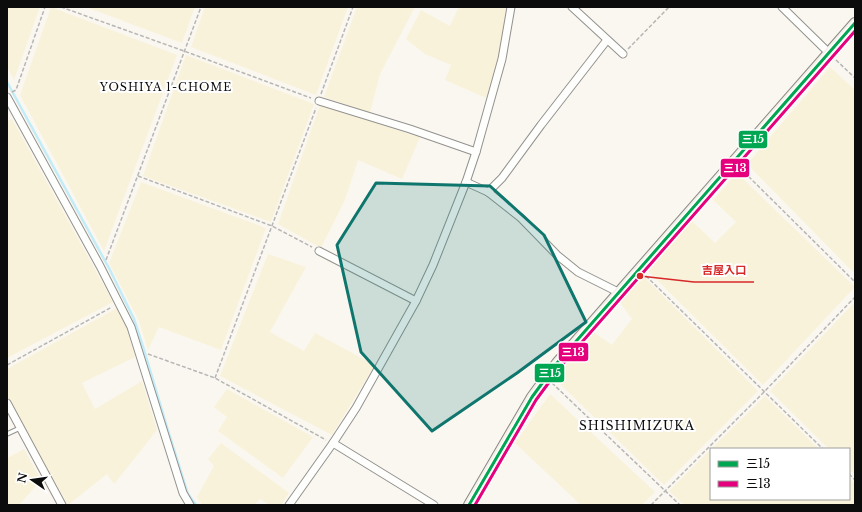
<svg xmlns="http://www.w3.org/2000/svg" width="862" height="512" font-family="'Libre Baskerville','Noto Sans JP',serif">
<style>
.farmland{fill:#f9f2da}
.lines{fill:none;stroke-linecap:round;stroke-linejoin:round}
.stream{stroke:#c2ecf8;stroke-width:2.5}
.service-casing{stroke:#93928f;stroke-width:5.5}
.minor-casing{stroke:#93928f;stroke-width:9}
.secondary-casing{stroke:#8a8885;stroke-width:12}
.path{stroke:#b7b6b5;stroke-width:1.5;stroke-dasharray:4 2;stroke-linecap:butt}
.service{stroke:#fefefd;stroke-width:3.5}
.minor{stroke:#fefefd;stroke-width:7}
.secondary{stroke:#f4f1e8;stroke-width:10}
.bus-1-casing{stroke:#fff;stroke-width:6}
.bus-2-casing{stroke:#fff;stroke-width:6}
.bus-1{stroke:#00a651;stroke-width:3}
.bus-2{stroke:#e5007d;stroke-width:3}
.marked{fill:#0f766e;fill-opacity:0.2;stroke:#0f766e;stroke-width:3;stroke-linejoin:round}
.labels{text-anchor:middle;dominant-baseline:central;stroke-width:4;stroke-linejoin:round;paint-order:stroke}
.neighbourhood-label{font-size:11px;letter-spacing:1px;fill:#0c0c0c;stroke:#fff}
.quarter-label{font-size:12px;letter-spacing:1px;fill:#0c0c0c;stroke:#fff}
.leader{fill:none;stroke:#d62828;stroke-width:1.5}
.callout-dot{fill:#d62828;stroke:#fff;stroke-width:1.5}
.callout-label{font-size:11px;text-anchor:middle;font-weight:bold;fill:#d62828;stroke:#fff;stroke-width:4;stroke-linejoin:round;paint-order:stroke}
.line-badge{stroke:#fff;stroke-width:1.5}
.badge-label{font-size:11px;text-anchor:middle;font-weight:bold;fill:#fff}
</style>
<rect width="100%" height="100%" fill="#faf7f0"/>
<g class="farmland">
<path d="M7 7H40L14 80 7 67Z"/>
<path d="M51 7 177 55 104 251 20 95Z"/>
<path d="M86 7H195L182 43Z"/>
<path d="M205 7H348L316 95 191 47Z"/>
<path d="M357 7H415L380 74 370 113 324 97Z"/>
<path d="M459 7H508L500 54 486 98 445 80 451 65 425 54 406 39 421 10 450 26Z"/>
<path d="M186 55 314 104 271 222 143 176Z"/>
<path d="M830 67 855 90V274L747 164Z"/>
<path d="M320 105 420 137 402 179 358 160 345 200 321 248 278 224Z"/>
<path d="M12 119 113 302 7 358V121Z"/>
<path d="M737 173 855 287 763 385 646 269 691 220 715 243 736 222 713 200Z"/>
<path d="M141 182 266 228 221 350 159 327 148 350 139 321 109 263Z"/>
<path d="M268 254 306 267 270 332 304 351 315 333 375 365 332 435 220 376Z"/>
<path d="M643 276 758 391 664 485 555 379 593 332 612 345 632 319 619 301Z"/>
<path d="M855 302V475L849 469V449H829L770 391Z"/>
<path d="M117 308 127 329 135 357 82 383 95 409 142 381 157 430 114 484 107 474 68 505 7 396V369Z"/>
<path d="M227 389 313 437 283 478 218 431 227 417 214 407Z"/>
<path d="M550 394 655 492 642 505H581L515 443Z"/>
<path d="M765 396 819 449H711Z"/>
<path d="M221 443 289 493 281 505H269L260 499 255 505H202L197 497 214 466 208 459Z"/>
<path d="M24 449 41 480 19 505H7V458Z"/>
<path d="M711 449V499H849V478L855 484V505H684L669 491Z"/>
</g>
<g class="lines">
<path class="stream" d="M7 82 110 270 134 319 144 350 167 427 188 494 196 505"/>
<g class="service-casing">
<path id="service" d="M7 434 20 428"/>
</g>
<g class="minor-casing">
<g id="minor">
<path d="M572 7 623 54"/>
<path d="M782 7 829 53"/>
<path d="M7 97 100 266 131 327 183 493 190 505"/>
<path d="M319 101 410 129 476 152"/>
<path d="M466 182 488 192 521 218 557 255 578 272 618 292"/>
<path d="M488 192 502 178 541 125 607 40"/>
<path d="M319 251 416 301"/>
<path d="M7 403 62 505"/>
<path d="M333 443 434 505"/>
<path d="M289 505 333 443 356 408 416 301 433 265 466 182 476 152 502 59 511 7"/>
</g>
</g>
<g class="secondary-casing">
<path id="secondary" d="M469 505 532 397 557 363 855 23"/>
</g>
<g class="path">
<path d="M61 7 184 51 311 98"/>
<path d="M628 49 669 7"/>
<path d="M836 60 855 78"/>
<path d="M12 92 16 90 45 7"/>
<path d="M321 94 353 7"/>
<path d="M740 168 855 282"/>
<path d="M138 176 272 226 312 247"/>
<path d="M106 260 201 7"/>
<path d="M646 276 823 449"/>
<path d="M148 354 215 378 326 440"/>
<path d="M7 365 112 307"/>
<path d="M215 378 316 108"/>
<path d="M552 383 680 505"/>
<path d="M849 474 855 480"/>
<path d="M651 505 764 392 855 297"/>
</g>
<use href="#service" class="service"/>
<use href="#minor" class="minor"/>
<use href="#secondary" class="secondary"/>
<g class="bus-1-casing">
<path id="bus-1" d="M469 505 532 397 557 363 855 23"/>
</g>
<g class="bus-2-casing">
<path id="bus-2" d="M475 505 536 400 561 366 855 31"/>
</g>
<use href="#bus-1" class="bus-1"/>
<use href="#bus-2" class="bus-2"/>
</g>
<path class="marked" d="M376 183 490 186 544 235 586 322 517 373 432 431 361 352 337 245Z"/>
<g class="labels">
<g class="neighbourhood-label">
<text x="166" y="87">YOSHIYA 1-CHOME</text>
</g>
<g class="quarter-label">
<text x="637" y="425">SHISHIMIZUKA</text>
</g>
</g>
<path class="leader" d="M640 276L694 282H754"/>
<circle class="callout-dot" cx="640" cy="276" r="4"/>
<g class="callout-label">
<text x="724" y="274">吉屋入口</text>
</g>
<g class="line-badge">
<rect x="738" y="130" width="30" height="19" rx="4" fill="#00a651"/>
<rect x="720" y="158" width="30" height="20" rx="4" fill="#e5007d"/>
<rect x="558" y="342" width="31" height="20" rx="4" fill="#e5007d"/>
<rect x="534" y="363" width="31" height="20" rx="4" fill="#00a651"/>
</g>
<g class="badge-label">
<text x="753" y="143">三15</text>
<text x="735" y="172">三13</text>
<text x="573" y="356">三13</text>
<text x="550" y="377">三15</text>
</g>
<rect width="862" height="512" fill="none" stroke="#0c0c0c" stroke-width="16"/>
<rect x="710" y="448" width="140" height="52" fill="#ffffff" stroke="#9e9e9e"/>
<rect x="718" y="461" width="20" height="6" fill="#00a651" stroke="#9e9e9e"/>
<text x="746" y="468" font-size="12" fill="#0c0c0c">三15</text>
<rect x="718" y="481" width="20" height="6" fill="#e5007d" stroke="#9e9e9e"/>
<text x="746" y="488" font-size="12" fill="#0c0c0c">三13</text>
<g transform="translate(32 480) rotate(283)" stroke="#ffffff" stroke-width="3" paint-order="stroke">
<path d="M0-3L7 15L0 10L-7 15Z" fill="#0c0c0c"/>
<text y="-6" font-size="11" font-weight="bold" text-anchor="middle" fill="#0c0c0c">N</text>
</g>
</svg>
